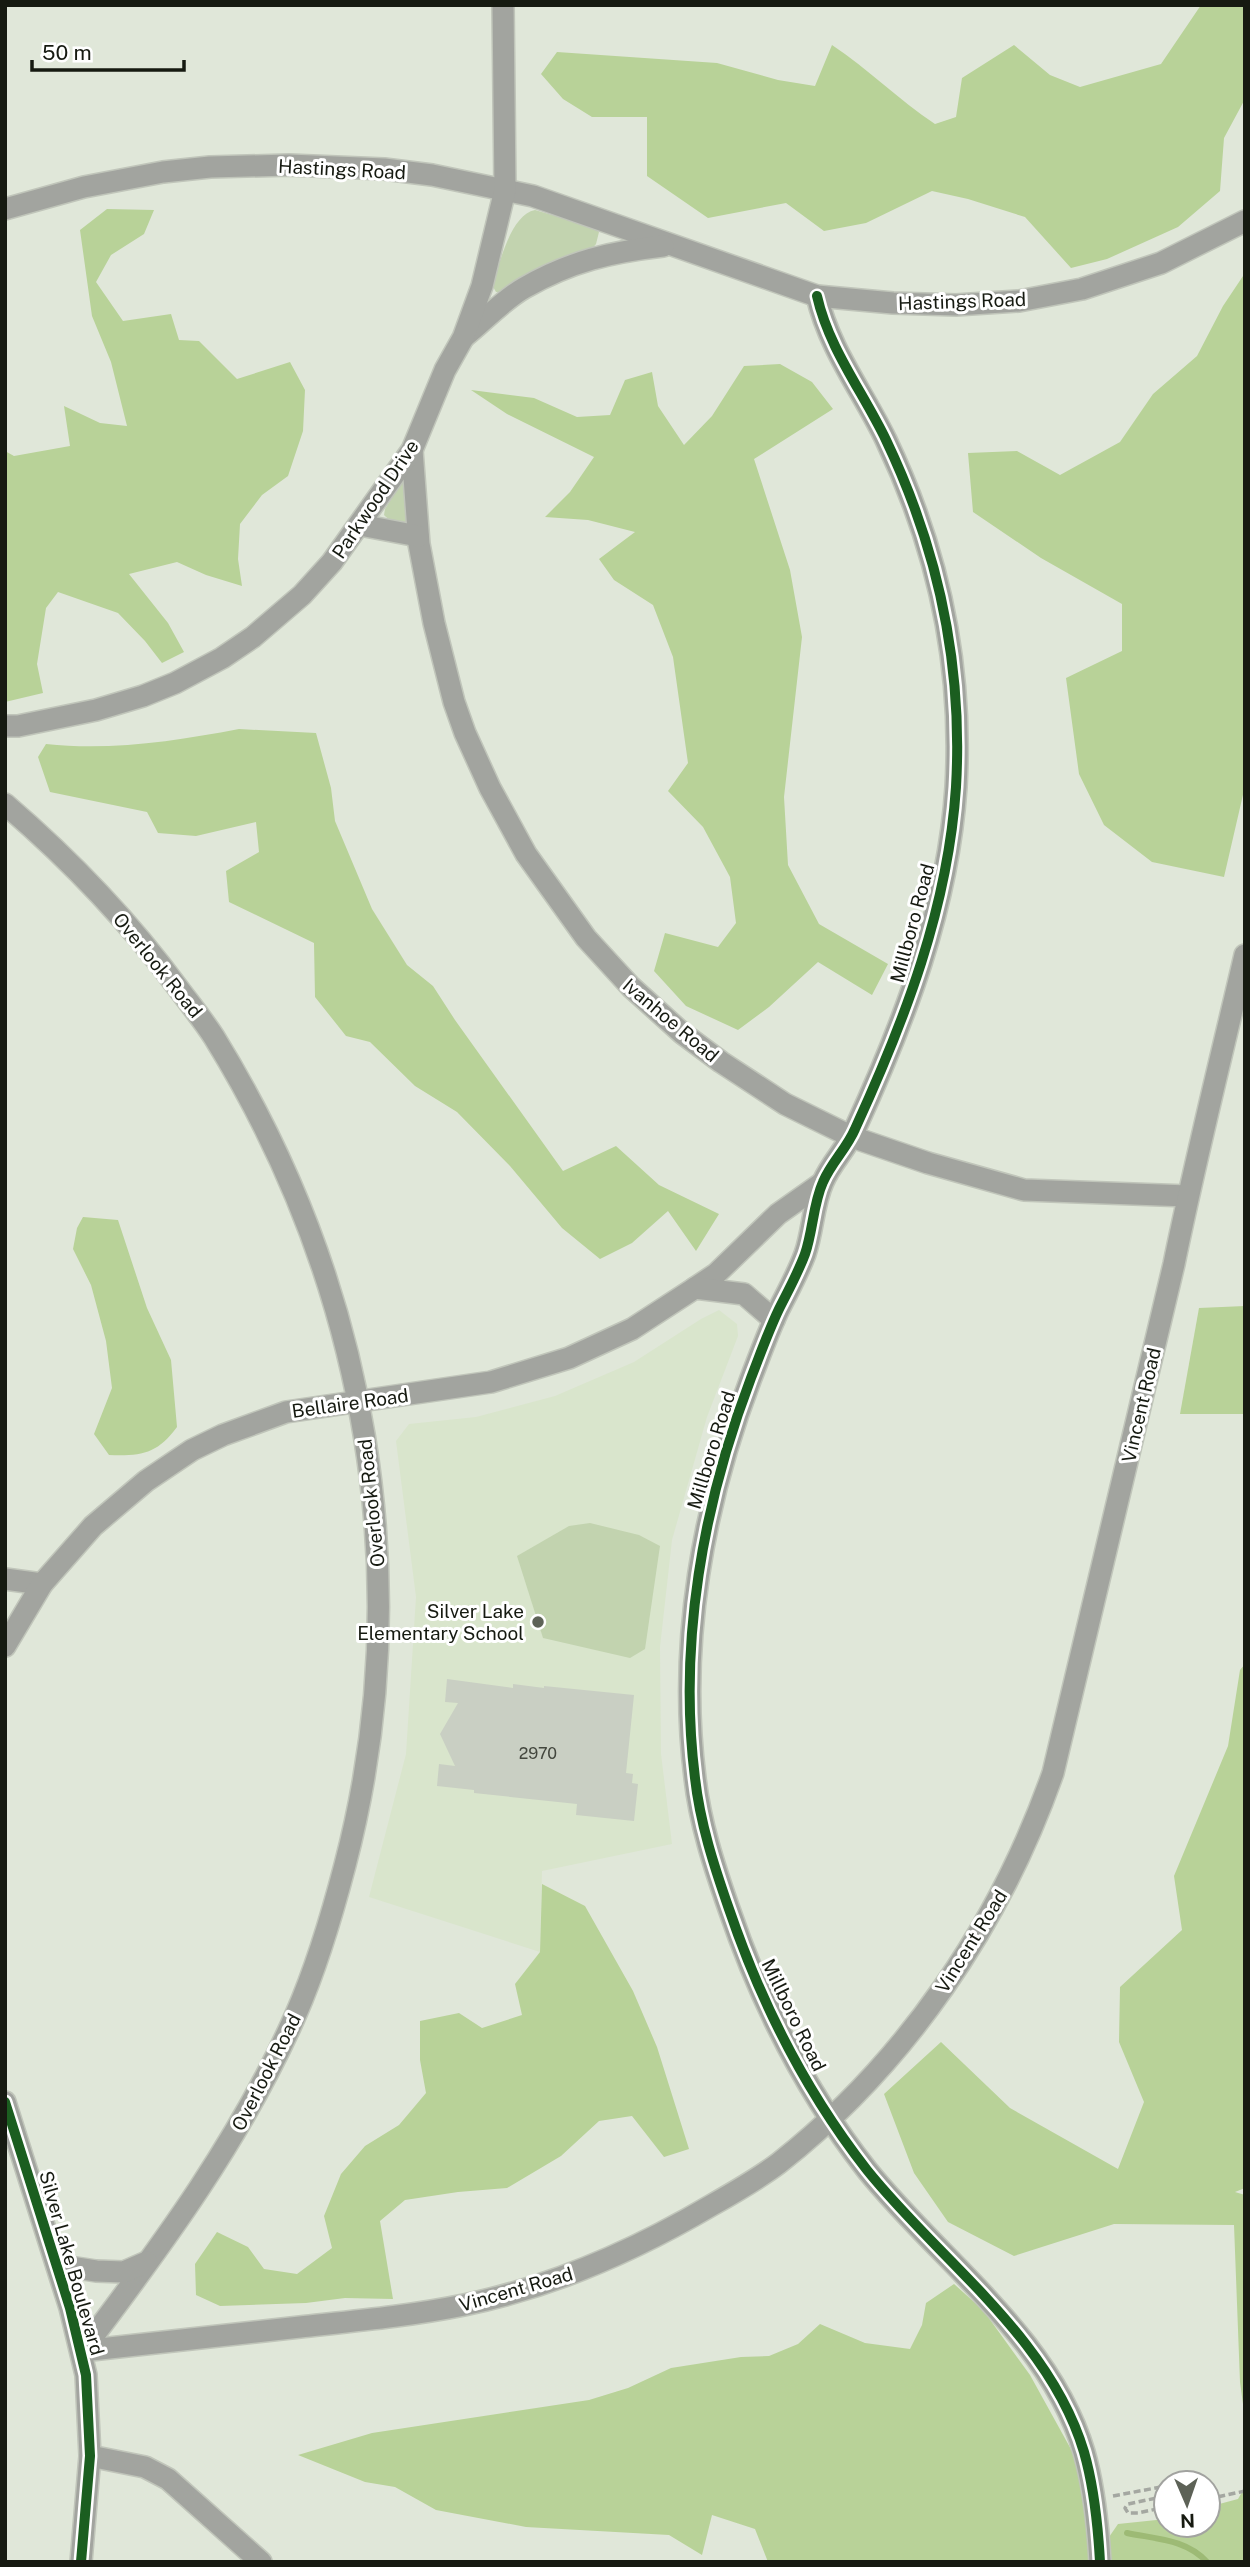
<svg xmlns="http://www.w3.org/2000/svg" width="1250" height="2567" font-family="'Public Sans',sans-serif">
<style>
.built{fill:#d9e5cc}
.green{fill:#c2d3af}
.forest{fill:#b8d298}
.lines{fill:none;stroke-linecap:round;stroke-linejoin:round}
.stream{stroke:#9dba75;stroke-width:6}
.building{fill:#c9cfc3}
.street-casing{stroke:#c0c5ba;stroke-width:24}
.path{stroke:#a4a7a1;stroke-width:3.5;stroke-dasharray:7 3.5;stroke-linecap:butt}
.street{stroke:#a2a49f;stroke-width:21}
.cycleway-casing{stroke:#fff;stroke-width:15}
.cycleway{stroke:#1b5e20;stroke-width:10}
.poi-dot{fill:#5d6257;stroke:#fff;stroke-width:2.5}
.labels{text-anchor:middle;dominant-baseline:central;stroke-width:6;stroke-linejoin:round;paint-order:stroke}
.number-label{font-size:16px;fill:#43473e}
.street-label{font-size:19px;fill:#161a11;stroke:#fff}
.poi-label{font-size:19px;fill:#161a11;stroke:#fff;text-anchor:end}
</style>
<rect width="100%" height="100%" fill="#e0e7d9"/>
<path class="built" d="M719 1310 737 1324 738 1336 707 1417 672 1540 660 1647 661 1754 672 1844 542 1871 540 1952 369 1897 406 1754 416 1597 396 1441 409 1424 476 1417 555 1396 634 1362 701 1319Z"/>
<g class="green">
<path d="M535 210 593 227 599 232 596 244 591 250 503 292H496L492 285C500 264 510 215 535 210Z"/>
<path d="M405 481 408 521C401 525 389 521 384 515L385 509 402 482Z"/>
<path d="M590 1523 639 1535 660 1546 645 1649 630 1658 543 1638 517 1556 569 1526Z"/>
</g>
<g class="forest">
<path d="M1201 5H1245V99L1224 138 1220 191 1178 227 1107 259 1071 268 1025 217 968 199 932 191 866 223 824 231 786 203 708 218 647 176V117H592L563 99 541 74 557 52 717 63 778 80 815 86 832 45C868 69 899 100 935 124L956 117 962 78 1014 45 1050 75 1080 87 1161 64Z"/>
<path d="M107 209 154 210 144 234 111 255 96 282 123 321 171 314 179 340 199 341 237 379 290 362 305 390 303 431 288 476 262 495 240 524 238 559 242 586 206 575 177 562 129 574 168 623 184 652 162 663 145 641 118 613 58 592 46 608 37 664 43 693 5 702V451L14 456 70 446 64 406 100 423 127 426 111 362 92 316 80 230Z"/>
<path d="M1245 273V786L1224 877 1152 862 1104 825 1079 774 1066 678 1122 651V604L1041 558 973 512 968 453 1017 451 1060 475 1120 442 1153 394 1197 356 1223 306Z"/>
<path d="M780 364 812 382 833 409 754 459 790 570 802 637 784 797 788 865 819 924 888 964 872 995 818 962 769 1007 738 1030 686 1006 654 971 665 933 718 947 736 923 730 877 703 827 668 791 688 763 673 657 653 605 614 580 599 559 635 532 588 520 545 517 570 492 594 457 507 414 471 390 534 398 577 417 610 415 625 380 652 372 658 406 684 445 712 416 744 366Z"/>
<path d="M239 729 316 733 331 788 335 821 372 909 407 965 433 986 455 1020 563 1171 616 1146 659 1185 719 1214 696 1251 668 1211 632 1243 600 1259 562 1228 510 1166 457 1112 415 1086 370 1042 346 1036 315 997 314 943 229 902 226 871 259 852 256 822 196 836 158 833 147 812 50 792 38 757 46 744C110 751 176 741 239 729Z"/>
<path d="M83 1217 118 1220 147 1308 171 1360 177 1427C157 1454 142 1456 109 1455L94 1434 112 1388 106 1341 91 1285 73 1249 77 1228Z"/>
<path d="M1245 1306V1414H1180L1199 1308Z"/>
<path d="M1245 1664V2188L1235 2192 1245 2195V2419L1240 2382 1234 2225 1114 2224 1014 2256 948 2222 914 2173 884 2094 941 2042 1010 2108 1118 2169 1144 2102 1119 2042 1120 1987 1182 1930 1174 1876 1228 1746 1240 1670Z"/>
<path d="M542 1884 585 1906 633 1991 657 2047 689 2149 664 2157 632 2116 599 2121 561 2156 507 2188 458 2192 405 2200 380 2221 393 2299 345 2298 306 2303 220 2306 196 2295 195 2264 217 2232 248 2247 264 2269 297 2274 332 2248 324 2216 341 2174 365 2146 399 2125 426 2093 420 2060V2021L459 2013 482 2028 522 2015 515 1984 540 1952Z"/>
<path d="M954 2284 983 2310 1030 2375 1083 2471 1096 2556 1118 2524 1166 2519V2525H1208V2507L1238 2499 1245 2487V2562H768L755 2529 712 2515 702 2555 669 2535 526 2527 436 2510 395 2487 365 2482 298 2455 372 2433 589 2400 628 2388 671 2368 741 2357 769 2356 798 2344 820 2324 865 2343 910 2349 922 2325 926 2303Z"/>
</g>
<g class="lines">
<path class="stream" d="M1127 2533C1156 2539 1186 2539 1207 2562"/>
</g>
<path class="building" d="M447 1679 513 1688V1684L544 1688V1686L634 1695 626 1773 633 1774 632 1783 638 1784 634 1821 576 1815 577 1804 474 1793V1790L437 1786 439 1764 455 1766 440 1734 458 1703 445 1702Z"/>
<g class="lines">
<g class="street-casing">
<g id="street">
<path d="M5 209 84 187 163 172 210 167 289 165 384 169 432 175 533 196 817 296 893 303 956 305 1019 301 1082 289 1161 263 1245 221"/>
<path d="M817 296C829 349 863 392 886 440 938 549 963 666 956 787 948 908 905 1020 855 1129 847 1148 831 1163 823 1182 813 1204 813 1231 805 1254 798 1273 788 1291 779 1309 768 1332 760 1355 751 1378 703 1504 678 1643 695 1778 700 1823 714 1866 729 1909 761 2003 806 2092 867 2170 939 2260 1050 2337 1084 2452 1094 2487 1098 2525 1100 2562"/>
<path d="M465 336C484 321 503 300 524 288 571 261 611 252 663 246"/>
<path d="M412 450 419 544 434 623 454 702 465 733 490 788 526 854 586 938 631 987 682 1033 721 1062 785 1104 852 1137 928 1163 1024 1190 1188 1196"/>
<path d="M360 525 418 536"/>
<path d="M5 726H18L96 710 143 696 175 683 222 658 253 637 302 595 332 562 412 450 445 370 463 338 482 286 505 190 503 5"/>
<path d="M5 804C69 859 128 920 178 988 190 1004 203 1020 214 1037 367 1285 419 1582 345 1865 332 1915 317 1966 296 2014 242 2137 163 2244 82 2351"/>
<path d="M695 1288 716 1274 778 1214 822 1183"/>
<path d="M5 1579 42 1584"/>
<path d="M5 1646 42 1584 93 1526 146 1481 192 1450 223 1435 286 1412 491 1382 569 1358 632 1329 695 1288 744 1294 774 1320"/>
<path d="M5 2102 70 2308 86 2375 90 2456 81 2562"/>
<path d="M57 2265 96 2271 124 2272 147 2262"/>
<path d="M82 2351C155 2343 227 2335 300 2327 355 2321 410 2316 464 2305 552 2287 634 2251 712 2205 735 2192 758 2179 779 2163 906 2063 1000 1924 1053 1773L1174 1264C1195 1161 1221 1058 1245 955"/>
<path d="M90 2456 145 2467 168 2479 261 2562"/>
</g>
</g>
<g class="path">
<path d="M1180 2483 1190 2481 1196 2483"/>
<path d="M1113 2496 1166 2486"/>
<path d="M1166 2496 1128 2504 1125 2508 1128 2513H1138L1166 2507"/>
<path d="M1208 2499 1245 2491"/>
</g>
<use href="#street" class="street"/>
<g class="cycleway-casing">
<g id="cycleway">
<path d="M817 296C829 349 863 392 886 440 938 549 963 666 956 787 948 908 905 1020 855 1129 847 1148 831 1163 823 1182 813 1204 813 1231 805 1254 798 1273 788 1291 779 1309 768 1332 760 1355 751 1378 703 1504 678 1643 695 1778 700 1823 714 1866 729 1909 761 2003 806 2092 867 2170 939 2260 1050 2337 1084 2452 1094 2487 1098 2525 1100 2562"/>
<path d="M5 2102 70 2308 86 2375 90 2456 81 2562"/>
</g>
</g>
<use href="#cycleway" class="cycleway"/>
</g>
<circle class="poi-dot" cx="538" cy="1622" r="7"/>
<g class="labels">
<g class="number-label">
<text x="538" y="1753">2970</text>
</g>
<g class="street-label">
<text transform="translate(342 169) rotate(3)">Hastings Road</text>
<text transform="translate(962 301) rotate(-2)">Hastings Road</text>
<text transform="translate(375 499) rotate(-56)">Parkwood Drive</text>
<text transform="translate(912 923) rotate(-75)">Millboro Road</text>
<text transform="translate(158 965) rotate(51)">Overlook Road</text>
<text transform="translate(671 1020) rotate(40)">Ivanhoe Road</text>
<text transform="translate(350 1403) rotate(-8)">Bellaire Road</text>
<text transform="translate(1141 1405) rotate(-77)">Vincent Road</text>
<text transform="translate(711 1450) rotate(-73)">Millboro Road</text>
<text transform="translate(371 1503) rotate(-96)">Overlook Road</text>
<text transform="translate(971 1941) rotate(-58)">Vincent Road</text>
<text transform="translate(794 2015) rotate(64)">Millboro Road</text>
<text transform="translate(266 2072) rotate(-63)">Overlook Road</text>
<text transform="translate(72 2263) rotate(74)">Silver Lake Boulevard</text>
<text transform="translate(516 2289) rotate(-16)">Vincent Road</text>
</g>
<g class="poi-label">
<text x="524" y="1611">Silver Lake<tspan x="524" dy="22">Elementary School</tspan></text>
</g>
</g>
<rect width="1250" height="2567" fill="none" stroke="#161a11" stroke-width="14"/>
<g transform="translate(1187 2504) rotate(178)"><circle r="33" fill="#ffffff" stroke="#a2a3a0" stroke-width="2"/>
<path d="M0-5L12 26L0 18L-12 26Z" fill="#5d6257"/>
<text y="-10" font-size="19" font-weight="bold" text-anchor="middle" fill="#161a11">N</text>
</g>
<path d="M32 60v10h152v-10" fill="none" stroke="#161a11" stroke-width="3.5"/>
<text x="42" y="60" font-size="21" fill="#161a11" stroke="#ffffff" stroke-width="5" paint-order="stroke">50 m</text>
</svg>
